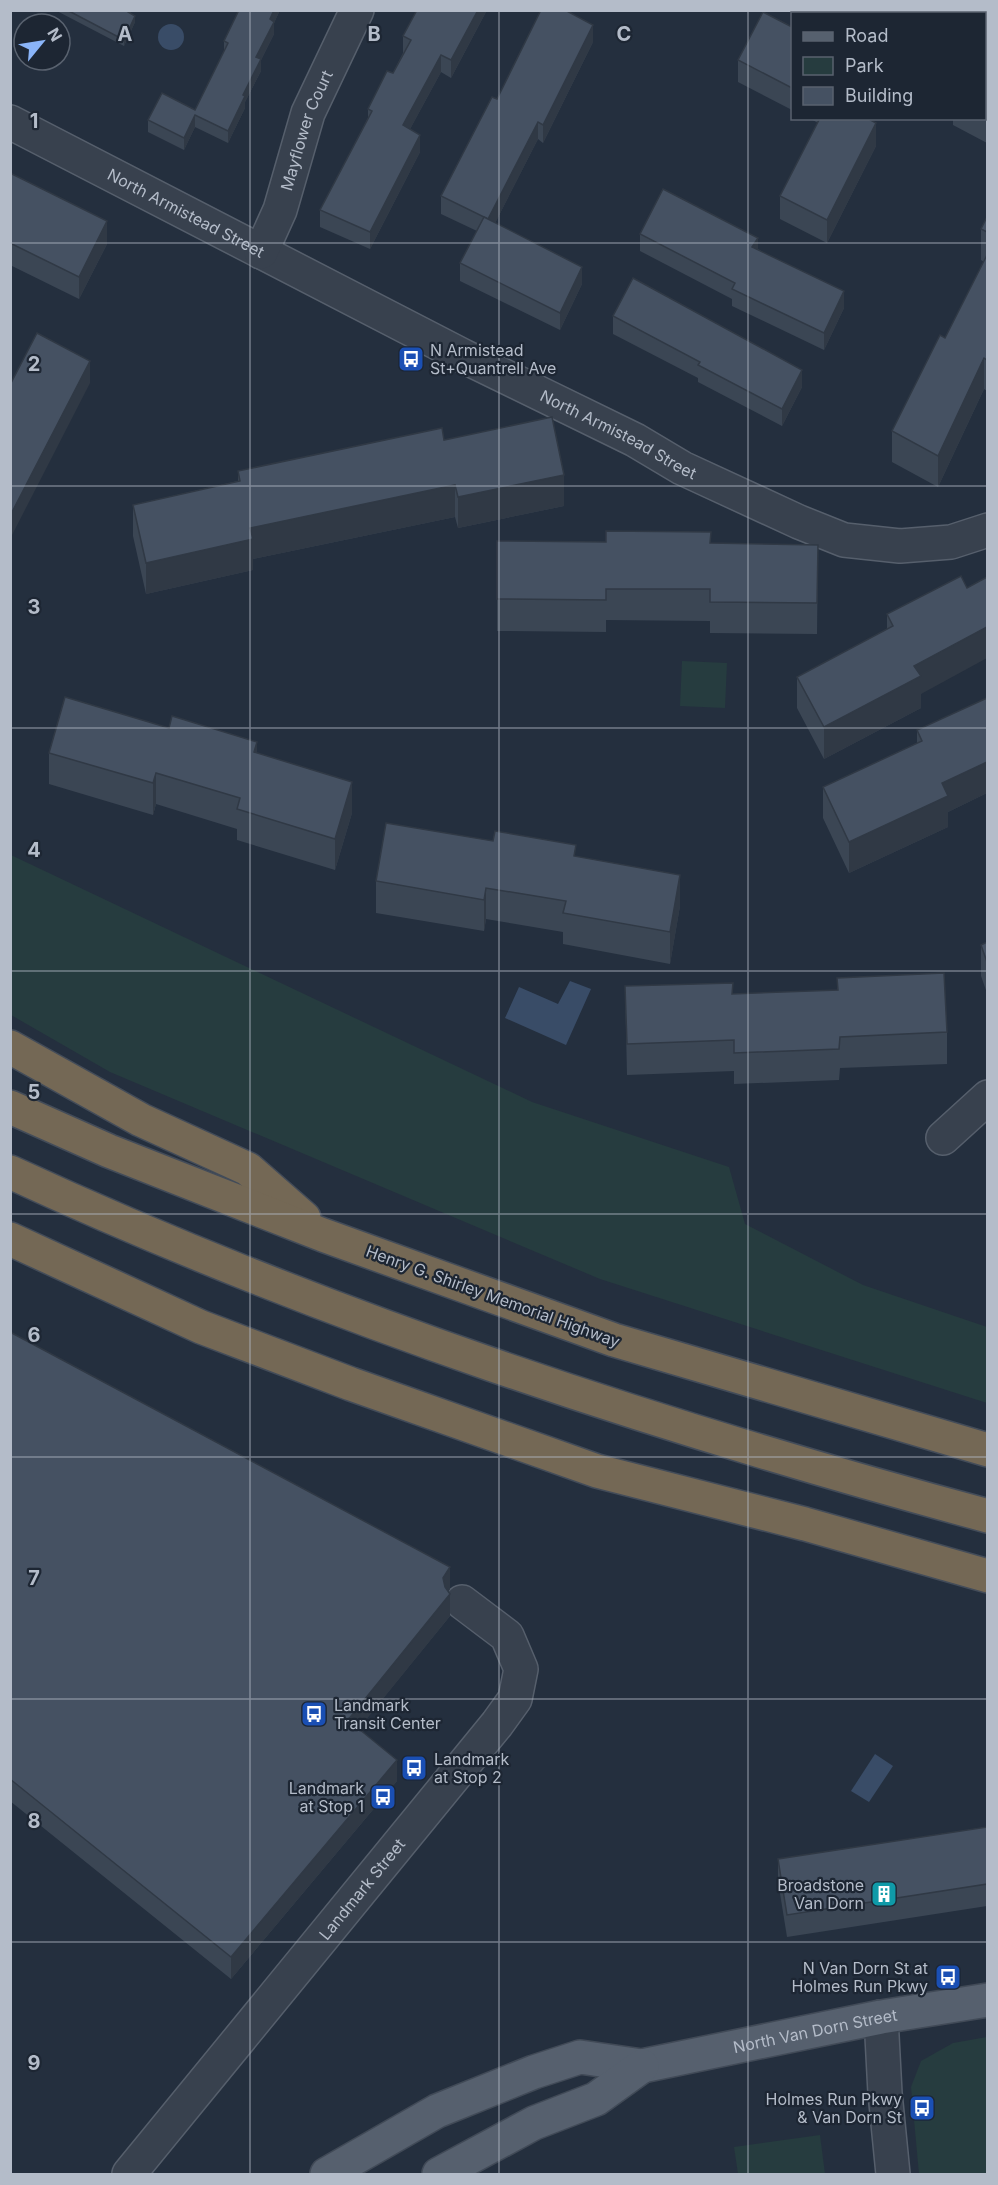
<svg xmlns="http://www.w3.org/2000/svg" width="998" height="2185" font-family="Inter,sans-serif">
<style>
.green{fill:#263c3f}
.water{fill:#394c67}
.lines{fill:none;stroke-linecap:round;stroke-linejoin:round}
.minor-casing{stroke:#565f6c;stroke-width:36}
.major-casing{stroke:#414a57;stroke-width:36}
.highway-casing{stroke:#434c59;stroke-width:36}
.minor{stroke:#38414e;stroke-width:33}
.major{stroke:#56606e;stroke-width:33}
.highway{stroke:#746855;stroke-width:33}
.wall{fill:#3b4654}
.shaded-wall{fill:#303945}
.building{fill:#455162;stroke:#303945;stroke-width:1.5}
.grid{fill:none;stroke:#b4bcc9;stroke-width:1.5;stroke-opacity:0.55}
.labels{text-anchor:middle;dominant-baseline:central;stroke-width:4.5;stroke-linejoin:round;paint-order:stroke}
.street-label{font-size:16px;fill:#b4bcc9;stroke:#1d2633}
.poi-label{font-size:16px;fill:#b4bcc9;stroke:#1d2633;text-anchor:end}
.grid-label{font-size:20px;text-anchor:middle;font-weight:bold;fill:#b4bcc9;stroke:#1d2633;stroke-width:4.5;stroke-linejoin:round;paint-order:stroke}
</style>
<rect width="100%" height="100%" fill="#242f3e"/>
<g class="green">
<path d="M682 661 727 663 725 708 680 706Z"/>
<path d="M11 855 532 1102 729 1167 745 1224 863 1285 987 1327V1403L600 1279 110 1072 11 1015Z"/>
<path d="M987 2037V2174H919L911 2087 921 2061 953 2043Z"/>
<path d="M820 2135 825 2174H738L734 2147Z"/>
</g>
<g class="water">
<circle cx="171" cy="37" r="13"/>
<path d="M570 981 591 989 566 1045 505 1018 519 987 558 1004Z"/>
<path d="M875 1754 893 1766 869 1802 851 1791Z"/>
</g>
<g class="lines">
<g class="minor-casing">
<g id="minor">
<path d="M987 10 988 11"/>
<path id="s1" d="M10 122 463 356 635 440 682 468 799 522 844 540 900 546 951 542 988 530"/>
<path id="s2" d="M261 252 280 210 308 113 357 10"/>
<path d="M943 1138 988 1097"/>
<path d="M881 2017 885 2093 893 2174"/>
<path id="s3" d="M129 2174 497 1724 515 1699 521 1669 507 1636 462 1602"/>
</g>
</g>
<g class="major-casing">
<g id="major">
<path id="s4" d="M327 2174 437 2111 534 2072 580 2057 642 2066 881 2017 988 2000"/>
<path d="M439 2174 534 2123 596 2099 642 2066"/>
</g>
</g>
<g class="highway-casing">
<g id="highway">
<path d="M10 1047 141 1120 248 1169 304 1218"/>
<path d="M10 1107 109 1151 323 1235 614 1340 988 1450"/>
<path d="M10 1172C324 1317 655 1426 988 1516"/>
<path d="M10 1239 201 1327 351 1384 597 1471 805 1524 988 1576"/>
</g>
</g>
<use href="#minor" class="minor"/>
<use href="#major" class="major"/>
<use href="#highway" class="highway"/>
</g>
<g class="wall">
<path d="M55 10H132L130 13 135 22 124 46Z"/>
<path d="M238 10H280L274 23V34L261 60V71L245 102V108L228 143 195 127 184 150 148 132V120L195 110 224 52V41L238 13Z"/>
<path d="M487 10 451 78 441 72 410 129 420 152 370 249 320 227V210L368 118V109L393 73 403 53V36Z"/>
<path d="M792 27V110L738 82V60Z"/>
<path d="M593 42 543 143 538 139 495 223 582 284 560 330 460 281V263L477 231 441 214V196L497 99Z"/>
<path d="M984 58 987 60V143L953 125V118H984Z"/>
<path d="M809 118H867L876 146 827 243 780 219V196L818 123Z"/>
<path d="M10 173 107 244 79 299 10 265Z"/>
<path d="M987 217V391L984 389 938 487 892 462V431L945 338 984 262 981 260V229Z"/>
<path d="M640 234 758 249 844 308 824 350 732 306V299L640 251Z"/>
<path d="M613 316 802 387 782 426 698 382V378L613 334Z"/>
<path d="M444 440 564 506 458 528 455 517 253 559V570L146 594 133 536V505L238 481V471Z"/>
<path d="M497 541 818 545 817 634 710 633V621L606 620V632L497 631Z"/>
<path d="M961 576 921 694V708L824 759 797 708V677L887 629V614Z"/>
<path d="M987 698V793L948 812V827L849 873 823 818V787L917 743V730Z"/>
<path d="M169 728 257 753 352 813 335 870 237 840V829L156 804 153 815 49 784V753Z"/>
<path d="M576 856 680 906 670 964 563 944V932L486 919 484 931 376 913V881Z"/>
<path d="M987 942V993L981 976V945Z"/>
<path d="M837 978 947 1032V1064L840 1068 839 1080 734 1084V1071L627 1075 625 986 733 994 837 990Z"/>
<path d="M10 1332 450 1589 448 1592 450 1616 358 1729 397 1781 231 1979 10 1801Z"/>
<path d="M987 1827V1906L787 1937 778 1881V1859Z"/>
</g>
<g class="shaded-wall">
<path d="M274 10H280L274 23V34L261 60V71L245 102V108L228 143V131L243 95 270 19Z"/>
<path d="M478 10H487L451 78V60Z"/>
<path d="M135 16V22L124 46V40Z"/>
<path d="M593 25V42L543 143V125Z"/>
<path d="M441 55V72L403 142V125Z"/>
<path d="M195 115V127L184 150V138Z"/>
<path d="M538 122V139L488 237V219Z"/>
<path d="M876 123V146L827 243V220Z"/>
<path d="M420 135V152L370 249V232Z"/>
<path d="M107 221V244L79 299V277Z"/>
<path d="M758 238V256L752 247Z"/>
<path d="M582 267V284L560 330V313Z"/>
<path d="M844 291V308L824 350V333Z"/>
<path d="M984 358V389L938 487V456Z"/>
<path d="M90 361V383L10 539V516Z"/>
<path d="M802 370V387L782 426V409Z"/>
<path d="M564 475V506L458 528V497Z"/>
<path d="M455 485V517L253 559V570L146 594V563L250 528Z"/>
<path d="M987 627V658L921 694V708L824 759V727L914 666Z"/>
<path d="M257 742V774L254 752Z"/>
<path d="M987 762V793L948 812V827L849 873V842L942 783Z"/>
<path d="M156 773V804L153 815V783Z"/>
<path d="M352 782V813L335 870V839Z"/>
<path d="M680 875V906L670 964V932Z"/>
<path d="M486 888V919L484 931V900Z"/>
<path d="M450 1567V1589L443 1600V1578Z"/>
<path d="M450 1594V1616L348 1742V1720Z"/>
<path d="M397 1760V1781L231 1979V1957Z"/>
</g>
<g class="building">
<path d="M67 10H129L128 12 135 16 124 40Z"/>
<path d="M239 10H274L270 19 274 22 256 57 261 59 243 95 245 96 228 131 195 115 184 138 148 120 162 93 195 110 228 43 224 41Z"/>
<path d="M417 10H478L451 60 441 55 403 125 420 135 370 232 320 210 372 111 368 109 387 71 393 73 411 40 403 36Z"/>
<path d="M541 10H565L593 25 543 125 538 122 488 219 441 196 492 97 497 99Z"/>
<path d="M763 12 792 27V88L738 60Z"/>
<path d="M984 58 987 60V112L984 110Z"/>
<path d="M820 118H867L876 123 827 220 780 196Z"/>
<path d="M10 173 107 221 79 277 10 243Z"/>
<path d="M663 189 758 238 752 247 844 291 824 333 732 289 735 283 640 234Z"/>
<path d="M484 217 582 267 560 313 460 263Z"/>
<path d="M987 217V232L981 229Z"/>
<path d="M987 255V360L984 358 938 456 892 431 940 335 945 338Z"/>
<path d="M633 278 802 370 782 409 698 365 700 362 613 316Z"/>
<path d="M37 333 90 361 10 516V385Z"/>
<path d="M552 417 564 475 458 497 455 485 250 528 253 539 146 563 133 505 240 481 238 471 442 428 444 440Z"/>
<path d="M606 531 711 532 710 543 818 545 817 603 710 602V589H606V600L497 599V541L606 542Z"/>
<path d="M961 576 967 588 987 577V627L914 666 921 676 824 727 797 677 893 626 887 614Z"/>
<path d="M65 697 169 728 172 716 257 742 254 752 352 782 335 839 237 809 240 798 156 773 153 783 49 753Z"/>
<path d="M987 698V762L942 783 948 796 849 842 823 787 922 741 917 730Z"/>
<path d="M386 823 493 841 495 831 576 845 574 856 680 875 670 932 563 913 566 901 486 888 484 900 376 881Z"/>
<path d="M987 942V962L981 945Z"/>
<path d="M944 973 947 1032 840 1037 839 1049 734 1053V1040L627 1044 625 986 733 983 732 994 838 990 837 978Z"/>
<path d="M10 1332 450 1567 443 1578 445 1587 450 1594 348 1720 397 1760 231 1957 10 1779Z"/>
<path d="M987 1827V1884L787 1915 778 1859Z"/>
</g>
<path class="grid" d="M250 10V2174M499 10V2174M748 10V2174M10 243H988M10 486H988M10 728H988M10 971H988M10 1214H988M10 1457H988M10 1699H988M10 1942H988"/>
<defs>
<g id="bus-square" transform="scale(1.35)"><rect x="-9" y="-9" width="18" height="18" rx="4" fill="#1a4fb4" stroke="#1d2633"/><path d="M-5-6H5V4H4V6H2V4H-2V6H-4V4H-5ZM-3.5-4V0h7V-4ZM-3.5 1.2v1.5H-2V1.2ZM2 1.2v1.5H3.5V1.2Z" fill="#fff"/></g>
<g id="building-square" transform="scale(1.35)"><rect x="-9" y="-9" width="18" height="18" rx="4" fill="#0f9aa8" stroke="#1d2633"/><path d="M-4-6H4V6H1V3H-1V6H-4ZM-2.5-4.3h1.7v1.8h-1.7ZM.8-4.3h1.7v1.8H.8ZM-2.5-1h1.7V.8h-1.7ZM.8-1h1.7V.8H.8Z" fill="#fff"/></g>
</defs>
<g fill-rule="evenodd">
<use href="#bus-square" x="411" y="359"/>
<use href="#bus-square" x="314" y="1714"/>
<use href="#bus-square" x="414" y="1768"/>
<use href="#bus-square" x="383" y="1797"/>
<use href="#building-square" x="884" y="1894"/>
<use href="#bus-square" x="948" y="1977"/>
<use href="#bus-square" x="922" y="2108"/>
</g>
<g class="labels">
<g class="street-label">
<text stroke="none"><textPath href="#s2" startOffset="130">Mayflower Court</textPath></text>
<text stroke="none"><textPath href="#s1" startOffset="198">North Armistead Street</textPath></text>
<text stroke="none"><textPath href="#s1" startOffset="684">North Armistead Street</textPath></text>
<text transform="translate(493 1296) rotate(20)">Henry G. Shirley Memorial Highway</text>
<text stroke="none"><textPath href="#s3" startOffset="368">Landmark Street</textPath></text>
<text stroke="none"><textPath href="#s4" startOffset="519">North Van Dorn Street</textPath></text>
</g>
<g class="poi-label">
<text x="430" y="350" text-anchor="start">N Armistead<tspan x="430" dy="18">St+Quantrell Ave</tspan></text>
<text x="334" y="1705" text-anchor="start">Landmark<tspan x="334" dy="18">Transit Center</tspan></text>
<text x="434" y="1759" text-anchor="start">Landmark<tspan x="434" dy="18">at Stop 2</tspan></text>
<text x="364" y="1788">Landmark<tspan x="364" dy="18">at Stop 1</tspan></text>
<text x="864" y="1885">Broadstone<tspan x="864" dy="18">Van Dorn</tspan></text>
<text x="928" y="1968">N Van Dorn St at<tspan x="928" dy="18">Holmes Run Pkwy</tspan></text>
<text x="902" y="2099">Holmes Run Pkwy<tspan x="902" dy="18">&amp; Van Dorn St</tspan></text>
</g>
</g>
<g class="grid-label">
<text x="125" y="41">A</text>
<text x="374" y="41">B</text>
<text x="624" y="41">C</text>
<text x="34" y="128">1</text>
<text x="34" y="371">2</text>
<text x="34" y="614">3</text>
<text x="34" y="857">4</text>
<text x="34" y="1099">5</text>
<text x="34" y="1342">6</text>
<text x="34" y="1585">7</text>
<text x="34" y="1828">8</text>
<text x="34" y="2070">9</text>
</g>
<rect width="998" height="2185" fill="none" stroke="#b4bcc9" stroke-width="24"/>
<rect x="791" y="12" width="195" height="108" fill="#1d2633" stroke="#59626f" stroke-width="1.5"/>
<rect x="803" y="32" width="30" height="9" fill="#56606e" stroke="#59626f" stroke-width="1.5"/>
<text x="845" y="42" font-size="18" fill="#b4bcc9">Road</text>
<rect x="803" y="57" width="30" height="18" fill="#263c3f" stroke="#59626f" stroke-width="1.5"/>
<text x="845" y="72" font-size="18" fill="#b4bcc9">Park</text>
<rect x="803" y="87" width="30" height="18" fill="#455162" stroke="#59626f" stroke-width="1.5"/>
<text x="845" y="102" font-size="18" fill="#b4bcc9">Building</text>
<g transform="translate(42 42) rotate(60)"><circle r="28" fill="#1d2633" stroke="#59626f" stroke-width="1.5"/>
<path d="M0-4.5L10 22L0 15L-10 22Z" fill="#8ab4f8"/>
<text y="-9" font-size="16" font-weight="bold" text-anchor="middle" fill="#b4bcc9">N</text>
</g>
</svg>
